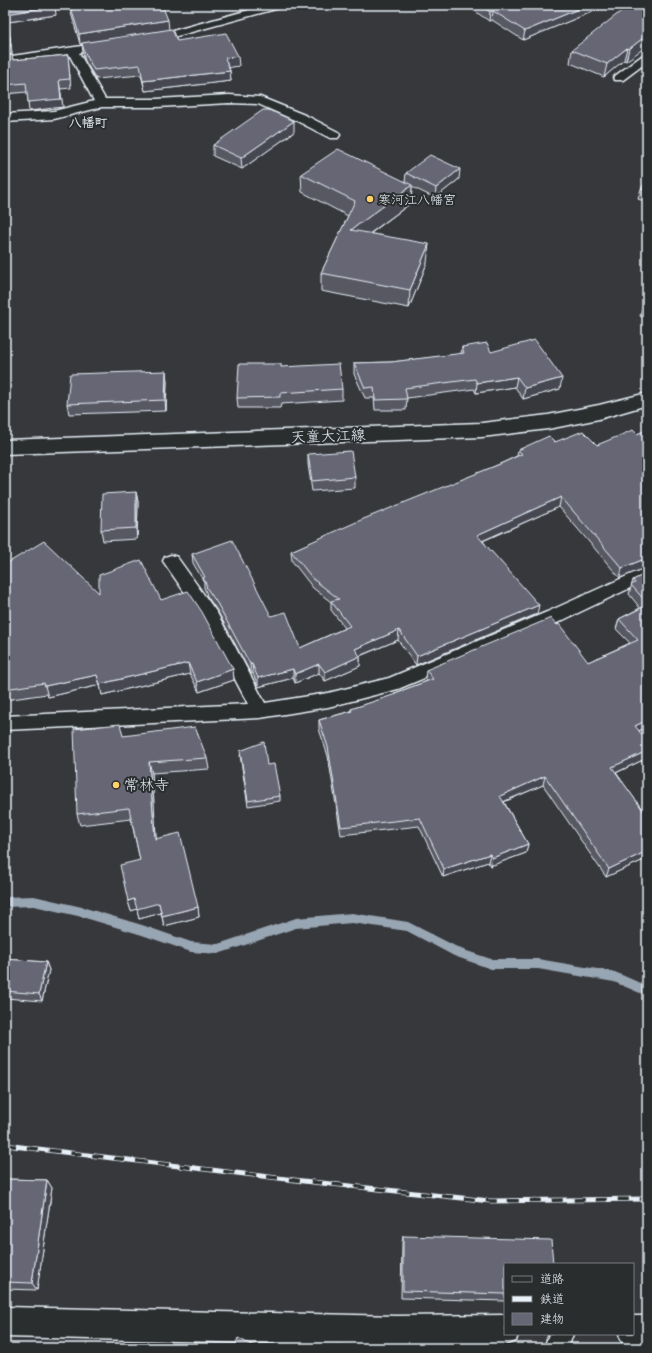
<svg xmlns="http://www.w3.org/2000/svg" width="652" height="1353" font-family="Sriracha,'Klee One',sans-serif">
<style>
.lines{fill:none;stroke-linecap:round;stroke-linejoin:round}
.stream{fill:#98a5b2;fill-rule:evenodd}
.lane-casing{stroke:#e8f1f8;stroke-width:3}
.street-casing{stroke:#e8f1f8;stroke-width:3}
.primary-casing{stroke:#e8f1f8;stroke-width:3}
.lane{fill:#2a2d2e;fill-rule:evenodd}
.street{fill:#2a2d2e;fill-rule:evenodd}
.primary{fill:#2a2d2e;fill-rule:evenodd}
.rail-casing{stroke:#e8f1f8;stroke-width:5}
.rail{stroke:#2a2d2e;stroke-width:3.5;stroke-dasharray:11;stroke-linecap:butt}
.wall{fill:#585864;stroke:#e8f1f8}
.shaded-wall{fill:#474751;stroke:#e8f1f8}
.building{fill:#666674;stroke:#e8f1f8}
.poi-dot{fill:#ffd166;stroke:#2a2d2e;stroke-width:1.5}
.labels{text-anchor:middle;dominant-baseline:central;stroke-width:4;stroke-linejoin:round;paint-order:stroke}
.far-neighbourhood-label{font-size:13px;font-weight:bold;fill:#e8f1f8;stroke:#2a2d2e}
.far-poi-label{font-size:13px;fill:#e8f1f8;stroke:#2a2d2e;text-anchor:start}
.street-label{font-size:15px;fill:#e8f1f8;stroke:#2a2d2e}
.poi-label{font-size:15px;fill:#e8f1f8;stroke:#2a2d2e;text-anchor:start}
</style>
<rect width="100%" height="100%" fill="#36383c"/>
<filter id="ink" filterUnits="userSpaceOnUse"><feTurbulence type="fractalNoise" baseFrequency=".025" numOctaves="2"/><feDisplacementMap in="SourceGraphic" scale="8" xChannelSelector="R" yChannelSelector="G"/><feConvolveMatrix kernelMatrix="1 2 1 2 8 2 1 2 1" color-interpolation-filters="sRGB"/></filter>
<g filter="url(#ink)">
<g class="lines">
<path class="stream" d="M34 896 82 907 142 925 191 942 218 944 296 918 352 913 408 922 461 949 491 959H538L615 972 647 986V996L614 982 538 969H491L454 956 407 931 352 923 296 928 218 954 191 952 142 935 82 917 34 906 5 907V897Z"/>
<g class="lane-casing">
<g id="lane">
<path d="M267 5H284L283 7 166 39 152 41 146 38 148 36 165 33Z"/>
<path d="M82 46 88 49 86 51 79 53 105 99H157L229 95 260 97 307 116 338 132 340 135 338 138H330L299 122 258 104 229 103 157 107H102L54 119 5 122V114L54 111 94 101 69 54 5 63V57Z"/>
<path d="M647 54V62L623 80H615L613 78 615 76 643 55Z"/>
<path d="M171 555 177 557 217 613 265 703 328 693 389 678 547 612 647 567V580L559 622 398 689 328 707 260 718 5 730V716L248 704 205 622 163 561 165 557Z"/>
<path d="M549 1334H573L568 1348H544Z"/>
</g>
</g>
<g class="street-casing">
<g id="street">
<path d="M5 1307 396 1316 505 1315V1334H518L516 1341 505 1345 396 1346 5 1337Z"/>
<path d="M633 1316H647V1346H633L622 1342 619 1334H633Z"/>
</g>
</g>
<g class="primary-casing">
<path id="primary" d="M647 393V405L599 419 548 429 482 437 5 454V440L482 423 548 415 599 405Z"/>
</g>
<use href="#lane" class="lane"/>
<use href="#street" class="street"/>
<use href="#primary" class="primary"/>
<g class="rail-casing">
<path id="rail" d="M5 1145 303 1181 490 1201 647 1199"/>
</g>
<use href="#rail" class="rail"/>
</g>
<g class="wall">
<path d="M5 5 56 15 8 22 12 54 6 56 12 55 13 60 68 55 71 88 60 89 63 107 29 111 27 92 5 94Z"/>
<path d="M70 5 169 29 177 41 239 66 229 67 230 71 231 81 145 91 141 75 96 79 85 61 83 53 82 44H80L71 13Z"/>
<path d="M466 5H609L523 40 492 20 489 21Z"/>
<path d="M647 5 626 61 624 60 604 77 570 63 572 50Z"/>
<path d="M294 132 242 169 213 156V145Z"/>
<path d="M406 173 459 179 435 198 412 187 411 203 370 234 427 263 409 308 321 291V273L348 216 302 192 301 174 405 182Z"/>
<path d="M647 180V202L638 199 641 189Z"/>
<path d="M647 300V320L640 316 643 303Z"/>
<path d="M462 347 491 352 560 389 523 399 515 387 476 393 474 389 407 398 406 410H375L374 398H365L354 374V363L391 362 461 354Z"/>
<path d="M281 367 342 389V400L281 404 280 408H238L237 398Z"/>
<path d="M167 381 166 411 69 414 67 404Z"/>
<path d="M647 430V567L620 578 559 507 483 541 537 614 416 665 398 640 360 656V666L325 681 319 673 295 683 293 678 258 687 253 673 251 674 218 612 207 596 206 592 204 588V582L193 563 192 554 271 616 300 648 345 628 331 610V602L313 588 292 561 291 551 500 464 517 456 518 450 555 442 597 445 637 434Z"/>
<path d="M308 454 355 477V488L312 491 308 464Z"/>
<path d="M136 492 138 502 137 539 103 541 101 530Z"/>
<path d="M5 563 6 564 99 593 161 600 233 669 234 680 199 692 190 674 102 695 100 685 48 697 47 694 5 700Z"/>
<path d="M647 573V727L639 731 647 741V758L616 773 647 816V861L646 859 606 877 543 785 504 802 528 844 526 853 490 866 488 862 443 877 419 826 341 835 328 756 319 729V720L351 711V709L395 695V693L427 681 425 679 426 670 588 662 630 643 616 629 619 619 640 608 629 594 633 580Z"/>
<path d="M123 736 207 758 209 769 152 773 156 839 198 907 199 917 164 926 161 913 139 919 137 909 131 911 128 901 140 860 131 819 80 825 77 814Z"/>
<path d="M240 755 267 765 280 796V801L248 806Z"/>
<path d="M5 959 46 962 49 970 42 1001 5 998Z"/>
<path d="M5 1179 47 1180 52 1188 37 1290 5 1289Z"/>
<path d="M403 1236 505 1264V1301L401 1298 402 1243Z"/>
</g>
<g class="shaded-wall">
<path d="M588 5H609L523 40 525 31Z"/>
<path d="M55 6 56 15 8 22 12 54 5 56 6 14Z"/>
<path d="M493 11 492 20 489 21 490 12Z"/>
<path d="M168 20 169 30 80 44 79 34Z"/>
<path d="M647 35V46L626 61 629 49Z"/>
<path d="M627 48 624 60 604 77 607 64Z"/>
<path d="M238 56 239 66 226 68 225 58Z"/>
<path d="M230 71 231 81 145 91 143 81Z"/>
<path d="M59 80 63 107 29 111 28 102Z"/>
<path d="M294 121V132L242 169 241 158Z"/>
<path d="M460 169 459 179 435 198 436 188Z"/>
<path d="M412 185 411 203 350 248 351 230Z"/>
<path d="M429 244 427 263 409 308 410 290Z"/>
<path d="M166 371 167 381 166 411 165 400Z"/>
<path d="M517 377 515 387 476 393 477 383Z"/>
<path d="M562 378 560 389 523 399 525 388Z"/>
<path d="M136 492 138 502 137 539 136 528Z"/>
<path d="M561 497 559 507 475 544 477 535Z"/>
<path d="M647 558V567L620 578 622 568Z"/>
<path d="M539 605 537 614 416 665 417 656Z"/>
<path d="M399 630 398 640 354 658 355 649Z"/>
<path d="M360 656V666L325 681V672Z"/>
<path d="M188 663 190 674 102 695 100 684Z"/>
<path d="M250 664H252L253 673 251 674Z"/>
<path d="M319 664V673L295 683V674Z"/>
<path d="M233 669 234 680 199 692 197 682Z"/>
<path d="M293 669V678L258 687V678Z"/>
<path d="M97 675 100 685 48 697 45 686Z"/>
<path d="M647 720V727L632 734 635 726Z"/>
<path d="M647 751V758L609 776 612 767Z"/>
<path d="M149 762 152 773 157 849 155 839Z"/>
<path d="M545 776 543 785 498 804 500 796Z"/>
<path d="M528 844 526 853 490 866 492 858Z"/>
<path d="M647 851V855L646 859 606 877 609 869Z"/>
<path d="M490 854 488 862 443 877 444 869Z"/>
<path d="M134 899 159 903 161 913 139 919 137 909 131 911 128 901Z"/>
<path d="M198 907 199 917 164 926 162 916Z"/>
<path d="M46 962 49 970 42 1001 39 994Z"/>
<path d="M47 1180 52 1188 37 1290 32 1283Z"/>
</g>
<g class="building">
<path d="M5 5H55V6L6 14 11 46 5 47Z"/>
<path d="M70 5H162L168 20 79 34Z"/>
<path d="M480 5H588L525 31 493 11 490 12Z"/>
<path d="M629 5H647V35L629 49 627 48 607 64 572 50Z"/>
<path d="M172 29 177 41 226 33 238 56 225 58 230 71 143 81 140 65 94 70 84 51 82 43Z"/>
<path d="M12 55 13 60 68 55 70 79 59 80 61 99 28 102 26 83 5 85V56Z"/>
<path d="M263 110H269L294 121 241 158 213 145Z"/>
<path d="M338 149 412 185 351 230 429 244 410 290 321 273 355 201 301 174Z"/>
<path d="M430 155 460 169 436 188 406 173Z"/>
<path d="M647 180V191L641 189Z"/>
<path d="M647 300V305L643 303Z"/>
<path d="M535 340 562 378 525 388 517 377 477 383 475 379 405 388 407 399 375 400 374 387 365 388 354 363 391 362 464 353 462 347 487 343 491 352Z"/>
<path d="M239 364H281V367L339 364 342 389 280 393V397L237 398Z"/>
<path d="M166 371 165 400 67 404 70 374Z"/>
<path d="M633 430 637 434 647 430V558L622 568 561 497 477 535 539 605 417 656 399 630 355 649 360 656 325 672 319 664 295 674 293 669 258 678 252 664H250L217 603 206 587 207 586 203 578 205 577 192 554 232 540 271 616 286 612 300 648 350 626 331 601 339 599 313 579 291 551 361 520 500 464 522 454 518 450 549 436 555 442 583 431 597 445Z"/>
<path d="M351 451 355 477 312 481 308 454Z"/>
<path d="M136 492V528L101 530 102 494Z"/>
<path d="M44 541 99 593V575L141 560 161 600 188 591 202 612 233 669 197 682 188 663 100 684 97 675 45 686 44 683 5 689V563L6 564Z"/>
<path d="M647 573V603L631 585 635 583 633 580Z"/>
<path d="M647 605V720L635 726 647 741V751L612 767 647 816V851L609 869 545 776 500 796 528 844 492 858 490 854 444 869 420 818 341 827 328 747 319 720 352 711 351 709 396 694 395 693 433 679 426 670 551 618 557 625 559 624 588 662 638 640 619 619Z"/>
<path d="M120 724 123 736 195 727 207 758 149 762 155 839 180 833 198 907 162 916 159 903 137 909 134 899 128 901 120 865 140 860 129 808 77 814 74 729Z"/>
<path d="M264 742 267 765 274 764 280 796 248 801 240 751Z"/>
<path d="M5 959 46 962 39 994 5 991Z"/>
<path d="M5 1179 47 1180 32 1283 5 1282Z"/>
<path d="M403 1236 551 1240 553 1264H505V1294L403 1291Z"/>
<path d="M238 1338 257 1348H234Z"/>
</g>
</g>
<g class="poi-dot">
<circle cx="370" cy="199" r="4"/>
<circle cx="116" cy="785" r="4"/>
</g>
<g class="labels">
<g class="far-neighbourhood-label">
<text x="88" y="122">八幡町</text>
</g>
<g class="far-poi-label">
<text x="378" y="199">寒河江八幡宮</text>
</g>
<g class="street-label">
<text transform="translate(328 436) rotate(-2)">天童大江線</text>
</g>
<g class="poi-label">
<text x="124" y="785">常林寺</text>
</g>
</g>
<rect width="652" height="1353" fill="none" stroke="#2a2d2e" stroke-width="20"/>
<rect x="10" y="10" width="632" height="1333" fill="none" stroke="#e8f1f8" stroke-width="1.5" filter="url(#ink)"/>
<rect x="504" y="1263" width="130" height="72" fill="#2a2d2e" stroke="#767b7f"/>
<rect x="512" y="1276" width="20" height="6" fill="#2a2d2e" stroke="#767b7f"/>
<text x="540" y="1283" font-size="12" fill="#e8f1f8">道路</text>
<rect x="512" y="1296" width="20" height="6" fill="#e8f1f8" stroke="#767b7f"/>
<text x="540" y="1303" font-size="12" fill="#e8f1f8">鉄道</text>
<rect x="512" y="1313" width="20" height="12" fill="#666674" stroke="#767b7f"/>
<text x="540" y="1323" font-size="12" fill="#e8f1f8">建物</text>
</svg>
